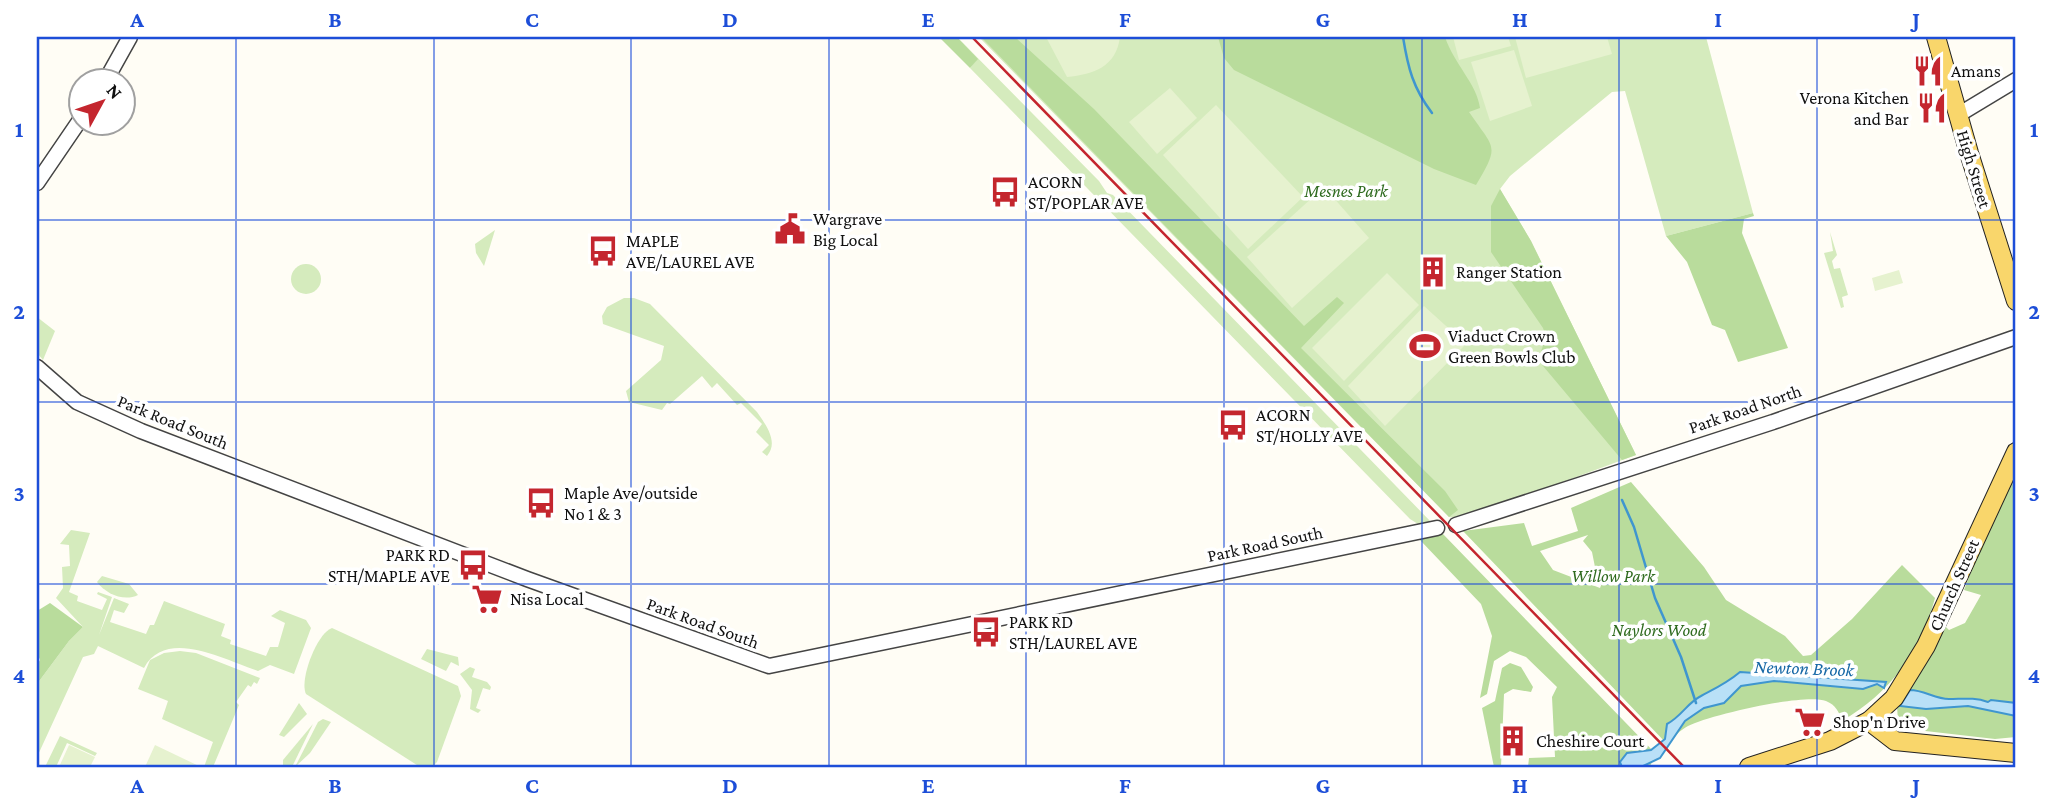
<svg xmlns="http://www.w3.org/2000/svg" width="2053" height="804" font-family="'Crimson Pro',serif">
<style>
.green{fill:#d5ebbd}
.forest{fill:#b9dc9c;fill-rule:evenodd}
.pitch{fill:#e6f2cf}
.water{fill:#b9e0f7;stroke:#3f96cf;stroke-width:2}
.lines{fill:none;stroke-linecap:round;stroke-linejoin:round}
.stream{stroke:#3f96cf;stroke-width:2.5}
.tertiary-casing{stroke:#444;stroke-width:17}
.primary-casing{stroke:#222;stroke-width:20}
.tertiary{stroke:#fff;stroke-width:14}
.primary{stroke:#f9d66b;stroke-width:18}
.rail{stroke:#c4262e;stroke-width:2.5}
.grid{fill:none;stroke:#1d4ed8;stroke-width:2;stroke-opacity:0.55}
.labels{text-anchor:middle;dominant-baseline:central;stroke-width:7;stroke-linejoin:round;paint-order:stroke}
.poi-label{font-size:18px;fill:#111;stroke:#fff;text-anchor:start}
.street-label{font-size:18px;fill:#111;stroke:#fff}
.park-label{font-size:18px;font-style:italic;fill:#2f6b1f;stroke:#fff}
.water-label{font-size:19px;font-style:italic;fill:#1768a6;stroke:#fff}
.neatline{fill:none;stroke:#1d4ed8;stroke-width:2.5}
.grid-label{font-size:23px;text-anchor:middle;font-weight:bold;fill:#1d4ed8}
</style>
<rect width="100%" height="100%" fill="#fffdf5"/>
<g class="green">
<path d="M957 37 1099 181 1107 193 1113 195 1432 523 1418 524 1410 519 970 68 977 59Z"/>
<path d="M979 37H1706L1753 213 1666 236 1625 91 1612 92 1510 176 1500 189 1531 241 1636 455 1462 519 1449 517Z"/>
<path d="M495 230 484 266 476 253 475 244Z"/>
<path d="M1830 232 1837 255 1832 261 1834 269 1840 268 1848 295 1842 297 1844 307 1841 308 1824 253 1833 251Z"/>
<circle cx="306" cy="279" r="15"/>
<path d="M624 298H634L650 304 757 412C766 425 779 442 767 456L762 452 769 445 756 432 762 424 741 403 737 405 717 383 712 388 702 376 670 404 667 403 662 410 629 402 626 391 661 360 664 346 603 324 602 316 607 307Z"/>
<path d="M37 317 55 331 43 360 37 353Z"/>
<path d="M71 530 90 533 69 592 78 596 77 601 102 610 107 599 97 594 98 592 112 597 99 635 114 598 129 604 124 613 114 610 110 622 146 634 150 625H154L164 601 225 624 221 636 231 640 230 644 266 656 270 647H278L285 623 271 616 280 610 306 620 311 628 294 674 270 665 258 671C225 660 166 627 144 668L98 646 94 654 83 657 37 757V684L69 641 83 627 56 598 63 588 62 567 70 566 69 545 60 544Z"/>
<path d="M102 576 129 584 138 595C124 602 106 594 97 582Z"/>
<path d="M332 628 458 686 461 696 437 762 432 767H420L306 694C299 680 317 633 332 628Z"/>
<path d="M427 649 458 657 459 666 451 662 446 671 421 659Z"/>
<path d="M180 651 196 653 260 678 257 684 254 682 251 687 248 685 236 702 239 705 213 767H204L213 742 162 719 168 701 138 689 150 660 164 653Z"/>
<path d="M470 667 475 669 472 677 487 682 491 687 490 690 483 688 476 708 481 710 478 713 470 709 472 690 460 674Z"/>
<path d="M299 703 307 714 284 737 279 735Z"/>
<path d="M323 719 331 722 310 753 295 767 318 722Z"/>
<path d="M313 724 292 767H283V760Z"/>
<path d="M60 736 97 753 95 756 67 743 56 767H45Z"/>
</g>
<g class="forest">
<path d="M939 37H957L978 59 970 68Z"/>
<path d="M981 37H1015L1094 109 1304 326 1337 297 1344 303 1301 348 1445 491 1458 510 1449 517Z"/>
<path d="M1218 37H1445C1454 64 1477 84 1480 108L1469 112C1495 150 1500 144 1476 185L1434 169 1234 70 1224 58Z"/>
<path d="M1500 189 1531 241 1636 455 1622 460 1538 360 1546 337 1543 328 1491 252V206Z"/>
<path d="M1753 213 1754 216 1744 219 1742 233 1788 348 1738 362 1725 330 1712 325 1687 262 1666 236Z"/>
<path d="M2016 473V737L1995 739 1908 729 1898 721 1897 706 1904 699 1944 625 1949 630 1965 623 1981 595 1964 590 1995 511Z"/>
<path d="M1631 482 1704 567 1726 600 1785 636 1803 656 1811 655 1852 619 1902 565 1935 598C1921 651 1890 693 1842 721 1839 712 1836 705 1826 701 1804 693 1710 715 1688 726 1680 730 1673 738 1667 744L1463 531 1524 523 1532 546 1578 531 1571 508ZM1588 535 1583 541 1592 552 1597 577 1602 583 1600 588 1553 570 1540 551Z"/>
<path d="M1442 533 1655 753 1650 767H1528L1529 758 1555 757 1552 697 1557 687 1526 657 1510 651 1494 661 1487 694 1480 698 1492 636 1481 604 1420 540Z"/>
<path d="M50 603 83 627 69 641 37 684V665L40 660 37 652V611Z"/>
<path d="M1510 663 1521 667 1533 687 1531 692 1513 689 1504 694 1501 767H1494L1482 708 1495 701 1502 668Z"/>
</g>
<g class="pitch">
<path d="M1046 37H1120C1116 67 1094 74 1067 77Z"/>
<path d="M1453 37H1508L1511 46 1459 60Z"/>
<path d="M1515 37H1607L1612 54 1526 78Z"/>
<path d="M1514 50 1532 106 1490 121 1471 62Z"/>
<path d="M1170 88 1197 118 1157 154 1129 122Z"/>
<path d="M1216 105 1303 197 1248 249 1163 155Z"/>
<path d="M1324 187 1369 238 1292 308 1247 257Z"/>
<path d="M1899 270 1903 283 1875 291 1872 278Z"/>
<path d="M1387 273 1419 305 1344 381 1312 348Z"/>
<path d="M1424 306 1466 344 1385 426 1348 386Z"/>
<path d="M69 745 95 757 90 767H59Z"/>
<path d="M155 745 201 767H145Z"/>
</g>
<g class="water">
<path d="M1740 672 1886 682 1884 688 1877 684 1863 689 1774 681 1741 686 1724 703 1704 708 1685 721 1660 758 1641 767H1622L1620 762 1627 753 1651 750 1665 739 1667 724C1682 716 1687 703 1701 696 1716 688 1727 683 1740 672Z"/>
<path d="M1910 690C1924 690 1935 699 1949 699 1963 699 1974 697 1988 702L1991 700 2016 703V716L1968 706 1926 709 1900 706Z"/>
</g>
<g class="lines">
<g class="stream">
<path d="M1403 37C1408 68 1413 88 1432 113"/>
<path d="M1622 500 1634 527 1655 598 1681 657 1696 703"/>
</g>
<g class="tertiary-casing">
<g id="tertiary">
<path d="M106 80 130 37"/>
<path d="M1958 115 2016 80"/>
<path d="M37 183 80 120"/>
<path d="M37 367 77 402 141 431 527 579 769 666 1437 528"/>
<path d="M1456 525 1773 422 2016 337"/>
</g>
</g>
<g class="primary-casing">
<g id="primary">
<path d="M1936 37 1969 153 2016 301"/>
<path d="M1869 721 1895 741 2016 753"/>
<path d="M1749 767 1830 741 1869 721 1894 698 1926 646 2016 452"/>
</g>
</g>
<use href="#tertiary" class="tertiary"/>
<use href="#primary" class="primary"/>
<path class="rail" d="M972 37 1684 767"/>
</g>
<path class="grid" d="M236 37V767M434 37V767M631 37V767M829 37V767M1026 37V767M1224 37V767M1422 37V767M1619 37V767M1817 37V767M37 220H2016M37 402H2016M37 584H2016"/>
<defs>
<g id="restaurant-bare" transform="scale(2.415)"><path d="M-5-6h1v4h1v-4h1v4h1v-4h1v5L-1.5 .5V6h-2V.5L-5-1ZM5-6V6H3V1.5H1.5Q1.5-4 5-6Z" fill="#c4262e" stroke="#fff" stroke-width="2.5" paint-order="stroke"/></g>
<g id="bus-bare" transform="scale(2.415)"><path d="M-5-6H5V4H4V6H2V4H-2V6H-4V4H-5ZM-3.5-4V0h7V-4ZM-3.5 1.2v1.5H-2V1.2ZM2 1.2v1.5H3.5V1.2Z" fill="#c4262e" stroke="#fff" stroke-width="2.5" paint-order="stroke"/></g>
<g id="civic-bare" transform="scale(2.415)"><path d="M-.6-6.5H3V-4.5H.6V-3L4-1V1h2V6H-6V1h2V-1L-.6-3ZM-1.2 2.5V6h2.4V2.5Z" fill="#c4262e" stroke="#fff" stroke-width="2.5" paint-order="stroke"/></g>
<g id="building-bare" transform="scale(2.415)"><path d="M-4-6H4V6H1V3H-1V6H-4ZM-2.5-4.3h1.7v1.8h-1.7ZM.8-4.3h1.7v1.8H.8ZM-2.5-1h1.7V.8h-1.7ZM.8-1h1.7V.8H.8Z" fill="#c4262e" stroke="#fff" stroke-width="2.5" paint-order="stroke"/></g>
<g id="stadium-bare" transform="scale(2.415)"><path d="M0-5a6.5 5 0 1 0 0 10a6.5 5 0 1 0 0-10ZM-3.5-1.8h7v3.6h-7Z" fill="#c4262e" stroke="#fff" stroke-width="2.5" paint-order="stroke"/></g>
<g id="supermarket-bare" transform="scale(2.415)"><path d="M-6-5.5h2.5l.6 2H6L4.5 2H-2.5L-4.4-4H-6ZM-1.5 3.2a1.3 1.3 0 1 0 .1 0ZM3 3.2a1.3 1.3 0 1 0 .1 0Z" fill="#c4262e" stroke="#fff" stroke-width="2.5" paint-order="stroke"/></g>
</defs>
<g fill-rule="evenodd">
<use href="#restaurant-bare" x="1928" y="71"/>
<use href="#restaurant-bare" x="1932" y="108"/>
<use href="#bus-bare" x="1005" y="192"/>
<use href="#civic-bare" x="790" y="229"/>
<use href="#bus-bare" x="603" y="251"/>
<use href="#building-bare" x="1433" y="272"/>
<use href="#stadium-bare" x="1425" y="346"/>
<use href="#bus-bare" x="1233" y="425"/>
<use href="#bus-bare" x="541" y="503"/>
<use href="#bus-bare" x="473" y="565"/>
<use href="#supermarket-bare" x="487" y="599"/>
<use href="#bus-bare" x="986" y="632"/>
<use href="#supermarket-bare" x="1810" y="722"/>
<use href="#building-bare" x="1513" y="741"/>
</g>
<g class="labels">
<g class="poi-label">
<text x="1951" y="71">Amans</text>
<text x="1909" y="98" text-anchor="end">Verona Kitchen<tspan x="1909" dy="21">and Bar</tspan></text>
<text x="1028" y="182">ACORN<tspan x="1028" dy="21">ST/POPLAR AVE</tspan></text>
<text x="813" y="219">Wargrave<tspan x="813" dy="21">Big Local</tspan></text>
<text x="626" y="241">MAPLE<tspan x="626" dy="21">AVE/LAUREL AVE</tspan></text>
<text x="1456" y="272">Ranger Station</text>
<text x="1448" y="336">Viaduct Crown<tspan x="1448" dy="21">Green Bowls Club</tspan></text>
<text x="1256" y="415">ACORN<tspan x="1256" dy="21">ST/HOLLY AVE</tspan></text>
<text x="564" y="493">Maple Ave/outside<tspan x="564" dy="21">No 1 &amp; 3</tspan></text>
<text x="450" y="555" text-anchor="end">PARK RD<tspan x="450" dy="21">STH/MAPLE AVE</tspan></text>
<text x="510" y="599">Nisa Local</text>
<text x="1009" y="622">PARK RD<tspan x="1009" dy="21">STH/LAUREL AVE</tspan></text>
<text x="1833" y="722">Shop'n Drive</text>
<text x="1536" y="741">Cheshire Court</text>
</g>
<g class="street-label">
<text transform="translate(1974 169) rotate(73)">High Street</text>
<text transform="translate(1745 409) rotate(-19)">Park Road North</text>
<text transform="translate(173 422) rotate(22)">Park Road South</text>
<text transform="translate(1265 544) rotate(-12)">Park Road South</text>
<text transform="translate(1954 585) rotate(-66)">Church Street</text>
<text transform="translate(703 623) rotate(20)">Park Road South</text>
</g>
<g class="park-label">
<text x="1346" y="191">Mesnes Park</text>
<text x="1613" y="576">Willow Park</text>
<text x="1659" y="630">Naylors Wood</text>
</g>
<g class="water-label">
<text transform="translate(1804 668) rotate(2)">Newton Brook</text>
</g>
</g>
<rect width="2053" height="804" fill="none" stroke="#ffffff" stroke-width="77"/>
<g transform="translate(102 102) rotate(50)"><circle r="33" fill="#ffffff" stroke="#a0a0a0" stroke-width="2"/>
<path d="M0-5L12 26L0 18L-12 26Z" fill="#c4262e"/>
<text y="-10" font-size="19" font-weight="bold" text-anchor="middle" fill="#111111">N</text>
</g>
<rect x="38" y="38" width="1976" height="728" class="neatline"/>
<g class="grid-label">
<text x="137" y="27">A</text>
<text x="335" y="27">B</text>
<text x="532" y="27">C</text>
<text x="730" y="27">D</text>
<text x="928" y="27">E</text>
<text x="1125" y="27">F</text>
<text x="1323" y="27">G</text>
<text x="1520" y="27">H</text>
<text x="1718" y="27">I</text>
<text x="1916" y="27">J</text>
<text x="19" y="137">1</text>
<text x="2034" y="137">1</text>
<text x="19" y="319">2</text>
<text x="2034" y="319">2</text>
<text x="19" y="501">3</text>
<text x="2034" y="501">3</text>
<text x="19" y="683">4</text>
<text x="2034" y="683">4</text>
<text x="137" y="793">A</text>
<text x="335" y="793">B</text>
<text x="532" y="793">C</text>
<text x="730" y="793">D</text>
<text x="928" y="793">E</text>
<text x="1125" y="793">F</text>
<text x="1323" y="793">G</text>
<text x="1520" y="793">H</text>
<text x="1718" y="793">I</text>
<text x="1916" y="793">J</text>
</g>
</svg>
